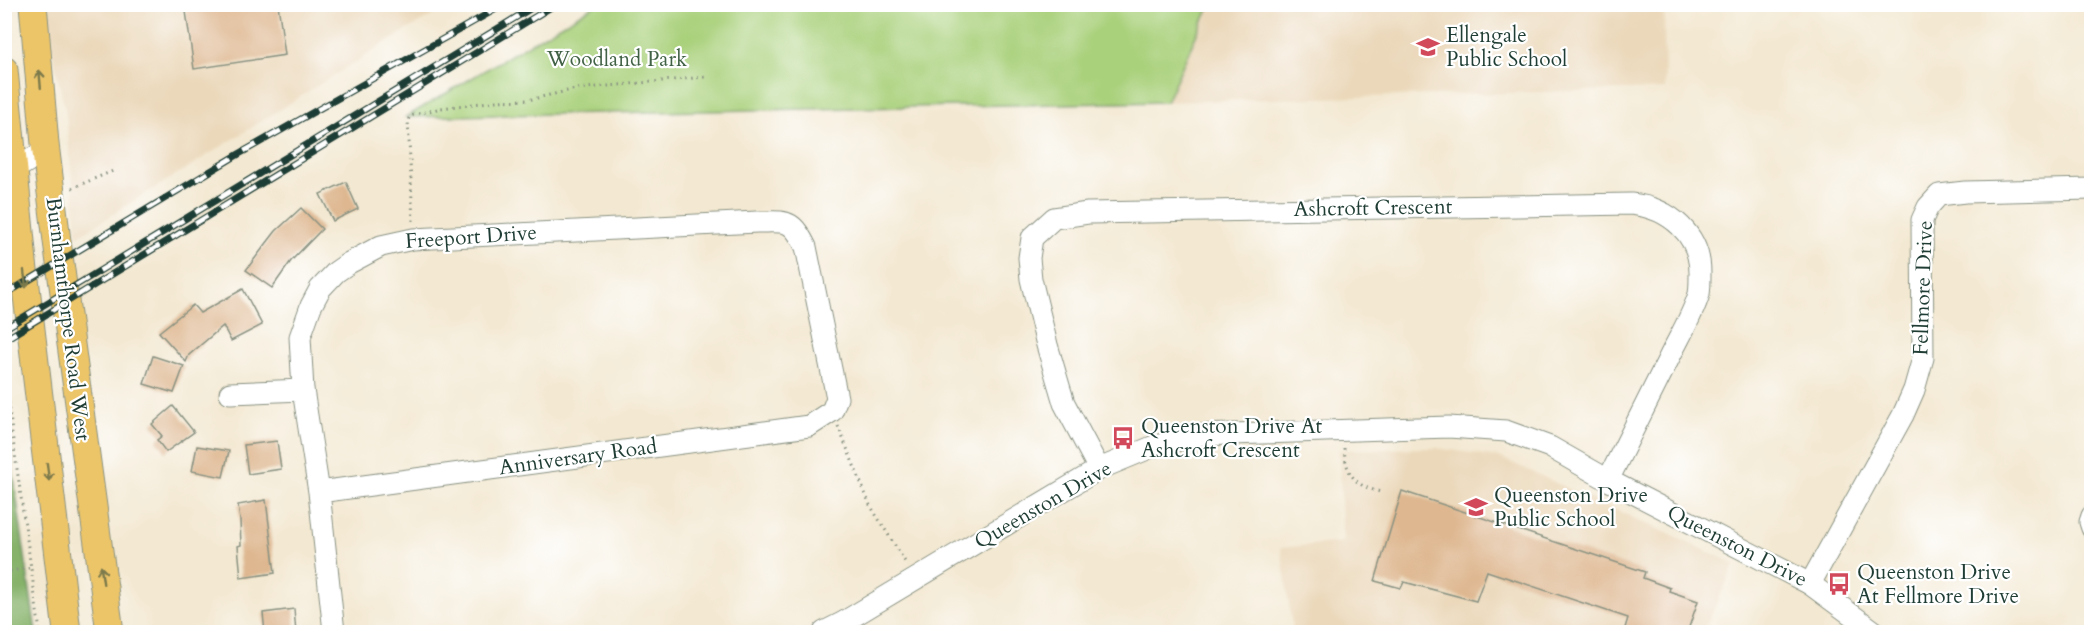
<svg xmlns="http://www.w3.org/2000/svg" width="2096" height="637" font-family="Cardo,serif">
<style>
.built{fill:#ebd8ba}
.green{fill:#a9d07a;stroke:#648657;stroke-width:1.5}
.forest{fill:#86b26a;stroke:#52784f;stroke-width:1.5}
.building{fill:#deb790}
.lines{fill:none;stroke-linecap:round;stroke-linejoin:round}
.minor-casing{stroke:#899282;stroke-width:23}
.major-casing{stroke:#899282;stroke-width:29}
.path{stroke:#899282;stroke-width:3;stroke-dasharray:1.5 4.5;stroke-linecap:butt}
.minor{stroke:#fff;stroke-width:21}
.major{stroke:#edc569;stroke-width:27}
.rail-casing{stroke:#1f3d34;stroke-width:7}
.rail{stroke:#fff;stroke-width:4.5;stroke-dasharray:14;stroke-linecap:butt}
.oneway{stroke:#7c7a4c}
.labels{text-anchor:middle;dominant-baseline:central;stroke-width:4.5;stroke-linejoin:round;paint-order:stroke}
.poi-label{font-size:21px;fill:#1f3d34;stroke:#fff;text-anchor:start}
.park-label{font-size:21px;fill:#426246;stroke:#fff}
.street-label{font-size:21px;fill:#1f3d34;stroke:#fff}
</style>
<rect width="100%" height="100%" fill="#fff"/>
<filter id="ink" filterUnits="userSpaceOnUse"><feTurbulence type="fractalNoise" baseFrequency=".0167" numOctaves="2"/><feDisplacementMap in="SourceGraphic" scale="12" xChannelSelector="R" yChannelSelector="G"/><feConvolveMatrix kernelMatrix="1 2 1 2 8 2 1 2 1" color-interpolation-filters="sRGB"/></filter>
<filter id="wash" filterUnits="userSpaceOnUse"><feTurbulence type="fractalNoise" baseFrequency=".008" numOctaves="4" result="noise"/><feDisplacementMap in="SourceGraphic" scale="24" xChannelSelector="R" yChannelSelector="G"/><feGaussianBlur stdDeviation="1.35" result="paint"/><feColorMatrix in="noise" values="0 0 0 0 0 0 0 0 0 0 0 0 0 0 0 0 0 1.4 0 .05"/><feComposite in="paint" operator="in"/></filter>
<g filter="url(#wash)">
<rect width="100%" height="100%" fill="#f3e8d1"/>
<g class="built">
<path d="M48 5H451L405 31 77 237 66 114 51 46Z"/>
<path d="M1210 5H1664L1665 89 1166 102Z"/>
<path d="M1436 448 1499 457 1735 564 1704 632H1293L1281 548 1343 542 1339 450Z"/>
</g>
<path class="green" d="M597 4H1210V5L1166 102 406 117Z"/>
<path class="forest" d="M4 410 36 632H5Z"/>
<g id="blocks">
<g class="building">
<path d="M185 4H278L285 55 194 69Z"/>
<path d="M346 182 358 209 333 221 320 194Z"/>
<path d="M301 208 322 229 291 261 272 288 246 270 276 231Z"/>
<path d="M243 289 262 325 231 341 223 326 189 355 186 362 159 332 193 305 200 313Z"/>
<path d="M153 356 184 366 174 393 144 384Z"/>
<path d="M173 406 194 432 166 452 157 440 162 436 152 424Z"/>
<path d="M277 441 281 469 248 474 244 445Z"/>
<path d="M197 446 229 451 223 477 192 471Z"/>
<path d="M1402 491 1645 572 1643 578 1670 588 1669 591 1698 601 1687 633H1638L1625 628 1628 618 1487 571 1476 601 1404 582 1401 588 1375 581Z"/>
<path d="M266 500 275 573 241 578 238 546 241 545 240 520 238 505Z"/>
<path d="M294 609 296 633H265L263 613Z"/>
</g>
</g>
</g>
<g filter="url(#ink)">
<use href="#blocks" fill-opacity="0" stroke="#899282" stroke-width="1.5"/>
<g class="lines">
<g class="minor-casing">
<g id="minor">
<path d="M4 176 46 150"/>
<path d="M230 393 303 390"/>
<path d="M1099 469 1064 403 1047 345 1031 279 1029 258 1032 238 1054 218 1088 213 1631 204C1670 208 1701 235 1700 275 1700 281 1700 288 1699 294 1692 317 1678 339 1668 360 1648 400 1628 440 1608 480"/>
<path d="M319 492 809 426 832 411 837 398 806 247C791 218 788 222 757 222L413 239 381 246 349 263 336 272 320 289 311 306 300 337 303 390 319 492 334 632"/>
<path d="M2092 516 2090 522 2092 528"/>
<path d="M1810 584 1903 415 1914 390 1923 358 1922 220 1928 207 1939 195 1965 192 2092 189"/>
<path d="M824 632 842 623 1099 469 1152 447 1199 435 1449 427 1506 431 1550 447 1608 480 1810 584 1875 632"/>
</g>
</g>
<g class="major-casing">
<g id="major">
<path d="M33 4 45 144 57 241 110 632"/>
<path d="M4 70 23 262 67 632"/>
</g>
</g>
<g class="path">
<path d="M72 188 113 171"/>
<path d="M413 221 408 120 410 116 441 108 496 101 528 100 576 89 705 77"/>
<path d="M4 355 12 433 40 632"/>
<path d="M838 426 870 505 907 565"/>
<path d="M1344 448C1346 474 1354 486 1381 492"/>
<path d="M4 572 29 568"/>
</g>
<use href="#minor" class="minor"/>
<use href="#major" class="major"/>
<g class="rail-casing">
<g id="rail">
<path d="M4 295 239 154 505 4"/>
<path d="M4 329 538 4"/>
<path d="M4 340 556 4"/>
</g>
</g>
<use href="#rail" class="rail"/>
</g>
<defs><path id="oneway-shaft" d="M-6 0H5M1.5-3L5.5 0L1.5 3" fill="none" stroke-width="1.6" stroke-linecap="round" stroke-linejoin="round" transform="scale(1.5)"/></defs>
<g class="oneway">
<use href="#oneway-shaft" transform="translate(40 79) rotate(-95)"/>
<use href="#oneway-shaft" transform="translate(25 279) rotate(83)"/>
<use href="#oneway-shaft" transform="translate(48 472) rotate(83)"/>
<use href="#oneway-shaft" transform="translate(102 575) rotate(-98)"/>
</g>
</g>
<defs>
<g id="school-bare" transform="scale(1.8)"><path d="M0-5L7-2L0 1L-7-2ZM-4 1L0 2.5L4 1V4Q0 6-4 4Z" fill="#d1495b" stroke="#fff" stroke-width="2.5" paint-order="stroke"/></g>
<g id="bus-bare" transform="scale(1.8)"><path d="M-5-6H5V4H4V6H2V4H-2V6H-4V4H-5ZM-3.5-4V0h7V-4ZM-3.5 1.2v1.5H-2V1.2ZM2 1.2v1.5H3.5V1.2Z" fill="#d1495b" stroke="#fff" stroke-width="2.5" paint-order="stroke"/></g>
</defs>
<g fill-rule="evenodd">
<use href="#school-bare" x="1428" y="47"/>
<use href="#bus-bare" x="1123" y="438"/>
<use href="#school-bare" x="1476" y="507"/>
<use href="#bus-bare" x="1839" y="584"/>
</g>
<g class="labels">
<g class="poi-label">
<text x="1446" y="35">Ellengale<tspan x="1446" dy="24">Public School</tspan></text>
<text x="1141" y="426">Queenston Drive At<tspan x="1141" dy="24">Ashcroft Crescent</tspan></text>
<text x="1494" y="495">Queenston Drive<tspan x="1494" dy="24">Public School</tspan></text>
<text x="1857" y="572">Queenston Drive<tspan x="1857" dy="24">At Fellmore Drive</tspan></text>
</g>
<g class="park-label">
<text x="617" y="59">Woodland Park</text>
</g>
<g class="street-label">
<text transform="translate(1373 208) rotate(-1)">Ashcroft Crescent</text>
<text transform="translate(471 237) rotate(-4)">Freeport Drive</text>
<text transform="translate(1923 288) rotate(-88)">Fellmore Drive</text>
<text transform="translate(68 319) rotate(83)">Burnhamthorpe Road West</text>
<text transform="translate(578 457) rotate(-8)">Anniversary Road</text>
<text transform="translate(1043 505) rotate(-30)">Queenston Drive</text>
<text transform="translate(1737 546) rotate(27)">Queenston Drive</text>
</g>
</g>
<rect width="2096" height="637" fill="none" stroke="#fff" stroke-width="24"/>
</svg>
